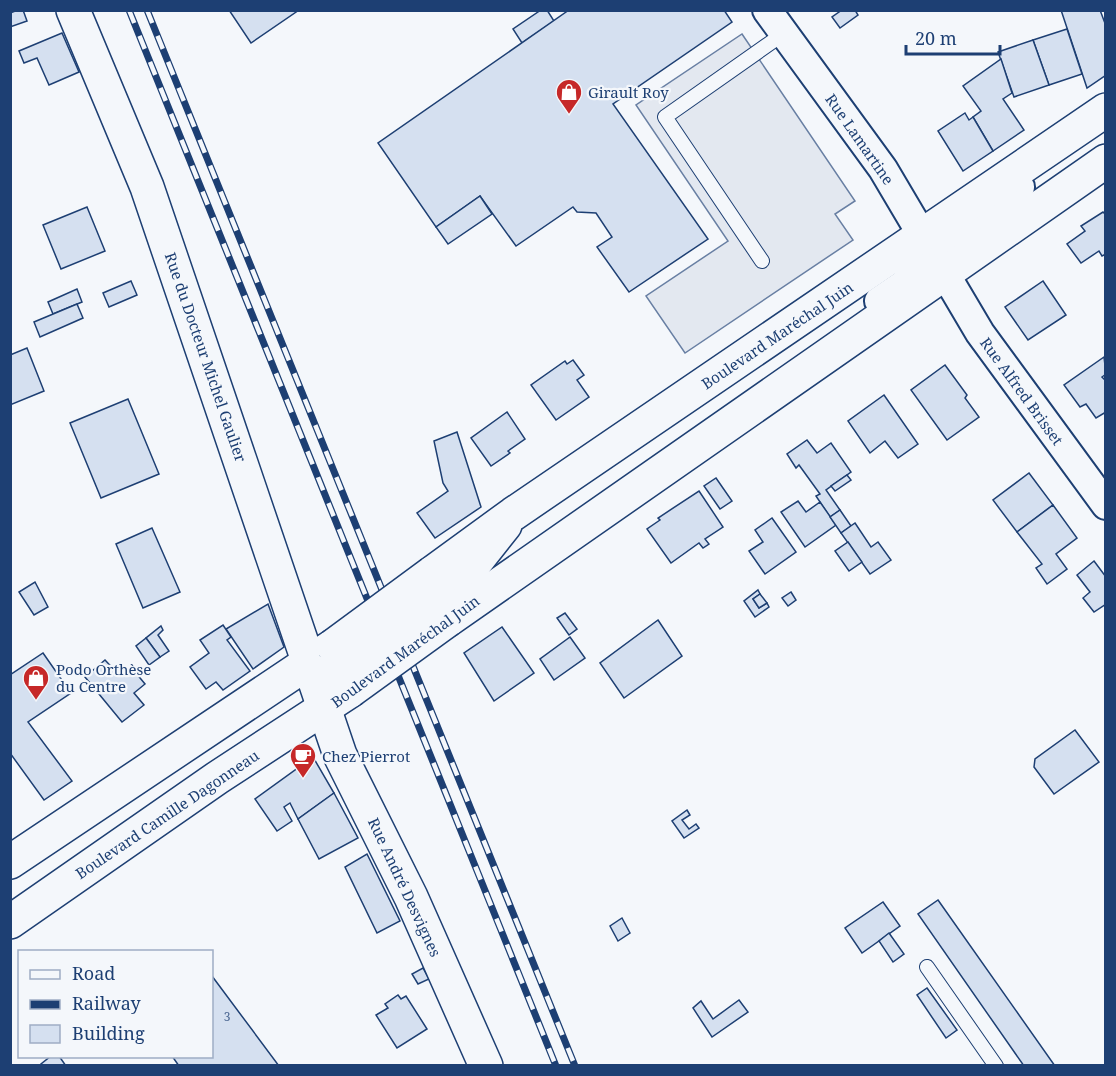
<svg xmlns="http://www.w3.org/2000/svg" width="1116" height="1076" font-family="'Noto Serif',serif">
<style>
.parking{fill:#e3e8f0;stroke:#687fa3;stroke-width:1.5}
.building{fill:#d5e0f0;stroke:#1d3f73;stroke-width:1.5}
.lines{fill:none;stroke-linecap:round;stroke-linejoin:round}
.service-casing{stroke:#1d3f73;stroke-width:16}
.minor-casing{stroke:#1d3f73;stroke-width:32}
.tertiary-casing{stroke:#1d3f73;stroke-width:36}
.primary-casing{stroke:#1d3f73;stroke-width:36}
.service{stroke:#f4f7fb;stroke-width:14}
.minor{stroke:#f4f7fb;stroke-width:28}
.tertiary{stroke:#f4f7fb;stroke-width:33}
.primary{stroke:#f4f7fb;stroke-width:33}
.rail-casing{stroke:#1d3f73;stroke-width:7}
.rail{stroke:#f4f7fb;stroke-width:4.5;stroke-dasharray:14;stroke-linecap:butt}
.tertiary-bridge-casing{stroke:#1d3f73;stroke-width:36;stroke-linecap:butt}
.primary-bridge-casing{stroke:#1d3f73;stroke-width:36;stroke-linecap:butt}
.tertiary-bridge{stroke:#f4f7fb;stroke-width:33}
.primary-bridge{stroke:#f4f7fb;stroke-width:33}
.labels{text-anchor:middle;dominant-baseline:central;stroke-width:4.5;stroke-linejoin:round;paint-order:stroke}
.number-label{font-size:12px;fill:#4b6792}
.poi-label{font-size:15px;fill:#1d3f73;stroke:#f4f7fb;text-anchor:start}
.street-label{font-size:15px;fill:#1d3f73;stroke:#f4f7fb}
</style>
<rect width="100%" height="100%" fill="#f4f7fb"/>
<path class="parking" d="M742 34 855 201 835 214 853 240 685 353 646 296 728 241 636 105Z"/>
<g class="building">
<path d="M18 10H23L27 21 10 27V13Z"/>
<path d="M229 10H299L251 43Z"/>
<path d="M541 10H547L554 21 522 43 513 29Z"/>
<path d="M569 10H724L732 22 613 104 708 239 629 292 597 247 612 237 596 213 577 212 573 207 516 246 480 196 436 227 378 143Z"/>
<path d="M842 10H855L858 15 840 28 832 17Z"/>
<path d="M1061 10H1100L1106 26V75L1087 88Z"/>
<path d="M1067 29 1082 74 1049 85 1033 40Z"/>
<path d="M62 33 79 72 49 85 37 58 24 63 19 51Z"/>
<path d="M1033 40 1049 85 1014 97 998 52Z"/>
<path d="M1001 59 1012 93 1003 99 1024 130 993 151 973 117 981 111 963 86Z"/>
<path d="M965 113 969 120 973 117 993 151 963 171 938 131Z"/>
<path d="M480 196 492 214 448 244 436 227Z"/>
<path d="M87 207 105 251 61 269 43 225Z"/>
<path d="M1103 212 1106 215V254L1102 256 1099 251 1081 263 1067 244 1085 231 1081 226Z"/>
<path d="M131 281 137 295 109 307 103 293Z"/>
<path d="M1043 281 1066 315 1028 340 1005 307Z"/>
<path d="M77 289 82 302 53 314 48 302Z"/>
<path d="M77 304 83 318 40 337 34 322Z"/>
<path d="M27 348 44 391 10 405V355Z"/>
<path d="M1104 357 1106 374 1102 377 1106 381V412L1096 418 1086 404 1080 407 1064 385Z"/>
<path d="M573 360 584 375 577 380 589 397 556 420 531 385 565 361 567 364Z"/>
<path d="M945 365 967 395 965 398 979 417 947 440 911 390Z"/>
<path d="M884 395 918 444 898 458 885 441 870 453 848 421Z"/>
<path d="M128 399 159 474 101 498 70 423Z"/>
<path d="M507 412 525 439 508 451 510 453 491 466 471 438Z"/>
<path d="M457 432 481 507 435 538 417 513 448 491 443 483 434 441Z"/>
<path d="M807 440 817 453 831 443 851 472 826 490 840 510 830 517 816 496 820 494 799 465 796 468 787 454Z"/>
<path d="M1029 473 1053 505 1017 532 993 500Z"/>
<path d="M847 475 851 480 835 491 831 486Z"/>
<path d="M716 478 732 501 720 509 704 486Z"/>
<path d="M699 491 723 527 705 539 709 544 703 548 699 543 671 563 647 529 660 520 658 518Z"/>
<path d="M798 501 806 512 820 502 836 525 805 547 781 512Z"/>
<path d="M1053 505 1077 538 1056 554 1067 569 1047 584 1036 568 1042 564 1017 532Z"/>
<path d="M840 510 851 526 841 533 830 517Z"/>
<path d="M772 518 796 552 765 574 749 551 763 542 755 530Z"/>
<path d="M855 523 871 547 878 542 891 560 870 574 841 533Z"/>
<path d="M152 528 180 592 143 608 116 544Z"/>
<path d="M848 542 862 562 849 571 835 551Z"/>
<path d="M1094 561 1106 577V604L1094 612 1083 598 1090 592 1077 575Z"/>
<path d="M35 582 48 607 34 615 19 592Z"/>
<path d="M758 590 760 594 753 599 759 608 767 603 769 607 755 617 744 601Z"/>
<path d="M791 592 796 600 788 606 782 598Z"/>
<path d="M760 594 767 603 759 608 753 599Z"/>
<path d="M268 604 284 647 253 669 226 629Z"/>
<path d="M565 613 577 629 569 635 557 618Z"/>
<path d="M658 620 682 656 624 698 600 663Z"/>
<path d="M223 625 231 637 227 640 250 671 223 690 216 682 206 689 190 667 209 653 200 640Z"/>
<path d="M161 626 163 630 158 635 169 651 160 657 146 638Z"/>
<path d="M502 627 534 673 494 701 464 653Z"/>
<path d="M570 637 585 658 554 680 540 659Z"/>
<path d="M146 638 160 657 149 665 136 646Z"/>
<path d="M43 653 71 693 28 722 72 781 44 800 10 753V675Z"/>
<path d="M105 660 120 676 131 667 145 684 134 693 144 705 122 722 85 677Z"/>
<path d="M1075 730 1099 762 1054 794 1034 767 1035 759Z"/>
<path d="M313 757 334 793 298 819 290 803 284 807 292 821 277 831 255 799Z"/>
<path d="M334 793 358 838 319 859 298 819Z"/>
<path d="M687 810 690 815 682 820 689 829 696 824 699 828 684 838 672 821Z"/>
<path d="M367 854 400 921 377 933 345 867Z"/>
<path d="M938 900 1055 1066H1024L918 914Z"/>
<path d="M883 902 900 926 862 953 845 928Z"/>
<path d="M622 918 630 933 618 941 610 926Z"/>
<path d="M889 933 904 954 893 962 879 941Z"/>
<path d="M423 968 429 979 418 984 412 974Z"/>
<path d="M212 976 279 1066H179L172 1056H212Z"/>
<path d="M927 988 957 1030 946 1038 917 995Z"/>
<path d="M398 995 401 999 406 996 427 1029 397 1048 376 1015 388 1008 385 1004Z"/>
<path d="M739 1000 748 1012 712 1037 693 1008 701 1001 713 1019Z"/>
<path d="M51 1056H59L66 1066H42L41 1064Z"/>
</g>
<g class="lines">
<g class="service-casing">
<g id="service">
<path d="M762 261 665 117 783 34"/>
<path d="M927 967 996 1066"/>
</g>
</g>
<g class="minor-casing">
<g id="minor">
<path d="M767 10 883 169 980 333 1106 505"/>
<path d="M944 274 955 234 1020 187"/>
<path d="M879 301 907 282 921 235"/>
</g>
</g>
<g class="tertiary-casing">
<g id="tertiary">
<path d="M73 10 147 187 340 755 411 897 486 1066"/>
<path d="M438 592 471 568 505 525"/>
</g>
</g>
<g class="primary-casing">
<g id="primary">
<path d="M432 573 513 514 1106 110"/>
<path d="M448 620 1106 161"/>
<path d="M10 862 333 646"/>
<path d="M10 922 217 778 350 691"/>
</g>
</g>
<use href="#service" class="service"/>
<use href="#minor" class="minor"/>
<use href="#tertiary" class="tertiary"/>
<use href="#primary" class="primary"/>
<g class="rail-casing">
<g id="rail">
<path d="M129 10 556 1066"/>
<path d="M147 10 575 1066"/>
</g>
</g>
<use href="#rail" class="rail"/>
<g class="tertiary-bridge-casing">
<path id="tertiary-bridge" d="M330 670 438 592"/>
</g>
<g class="primary-bridge-casing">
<g id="primary-bridge">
<path d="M333 646 432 573"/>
<path d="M350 691 448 620"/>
</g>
</g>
<use href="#tertiary-bridge" class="tertiary-bridge"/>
<use href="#primary-bridge" class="primary-bridge"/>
</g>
<defs>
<g id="shop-pin" transform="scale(1.35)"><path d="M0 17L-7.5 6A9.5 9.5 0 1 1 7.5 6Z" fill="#c62828" stroke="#f4f7fb"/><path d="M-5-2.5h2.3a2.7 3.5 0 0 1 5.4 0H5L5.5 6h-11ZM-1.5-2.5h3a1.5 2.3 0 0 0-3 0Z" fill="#fff"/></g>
<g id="cafe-pin" transform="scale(1.35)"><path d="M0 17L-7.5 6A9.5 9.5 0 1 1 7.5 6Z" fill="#c62828" stroke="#f4f7fb"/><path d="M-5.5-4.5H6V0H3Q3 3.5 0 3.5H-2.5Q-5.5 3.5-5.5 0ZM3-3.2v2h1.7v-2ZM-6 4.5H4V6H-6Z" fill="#fff"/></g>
</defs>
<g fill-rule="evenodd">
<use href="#shop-pin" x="569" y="92"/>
<use href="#shop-pin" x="36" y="678"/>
<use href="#cafe-pin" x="303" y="756"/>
</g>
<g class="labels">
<g class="number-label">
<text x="227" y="1016">3</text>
</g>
<g class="poi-label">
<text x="588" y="92">Girault Roy</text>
<text x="56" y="669">Podo Orthèse<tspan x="56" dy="17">du Centre</tspan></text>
<text x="322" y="756">Chez Pierrot</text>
</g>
<g class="street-label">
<text transform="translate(860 139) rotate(55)">Rue Lamartine</text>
<text transform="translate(777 335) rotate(-34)">Boulevard Maréchal Juin</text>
<text transform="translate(206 357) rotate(71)">Rue du Docteur Michel Gaulier</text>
<text transform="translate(1022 391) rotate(54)">Rue Alfred Brisset</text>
<text transform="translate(405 651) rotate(-36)">Boulevard Maréchal Juin</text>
<text transform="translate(167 814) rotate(-34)">Boulevard Camille Dagonneau</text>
<text transform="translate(405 887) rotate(65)">Rue André Desvignes</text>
</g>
</g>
<rect width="1116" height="1076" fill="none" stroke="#1d3f73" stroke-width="24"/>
<rect x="18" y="950" width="195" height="108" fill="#f4f7fb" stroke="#9eadc5" stroke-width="1.5"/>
<rect x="30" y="970" width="30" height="9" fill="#f4f7fb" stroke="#9eadc5" stroke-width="1.5"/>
<text x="72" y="980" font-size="18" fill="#1d3f73">Road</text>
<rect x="30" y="1000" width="30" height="9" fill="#1d3f73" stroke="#9eadc5" stroke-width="1.5"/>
<text x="72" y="1010" font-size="18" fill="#1d3f73">Railway</text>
<rect x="30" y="1025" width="30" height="18" fill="#d5e0f0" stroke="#9eadc5" stroke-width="1.5"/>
<text x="72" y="1040" font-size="18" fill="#1d3f73">Building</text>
<path d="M906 45v9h94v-9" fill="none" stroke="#1d3f73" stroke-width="3"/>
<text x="915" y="45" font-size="18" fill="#1d3f73" stroke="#f4f7fb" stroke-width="4.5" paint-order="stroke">20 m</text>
</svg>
